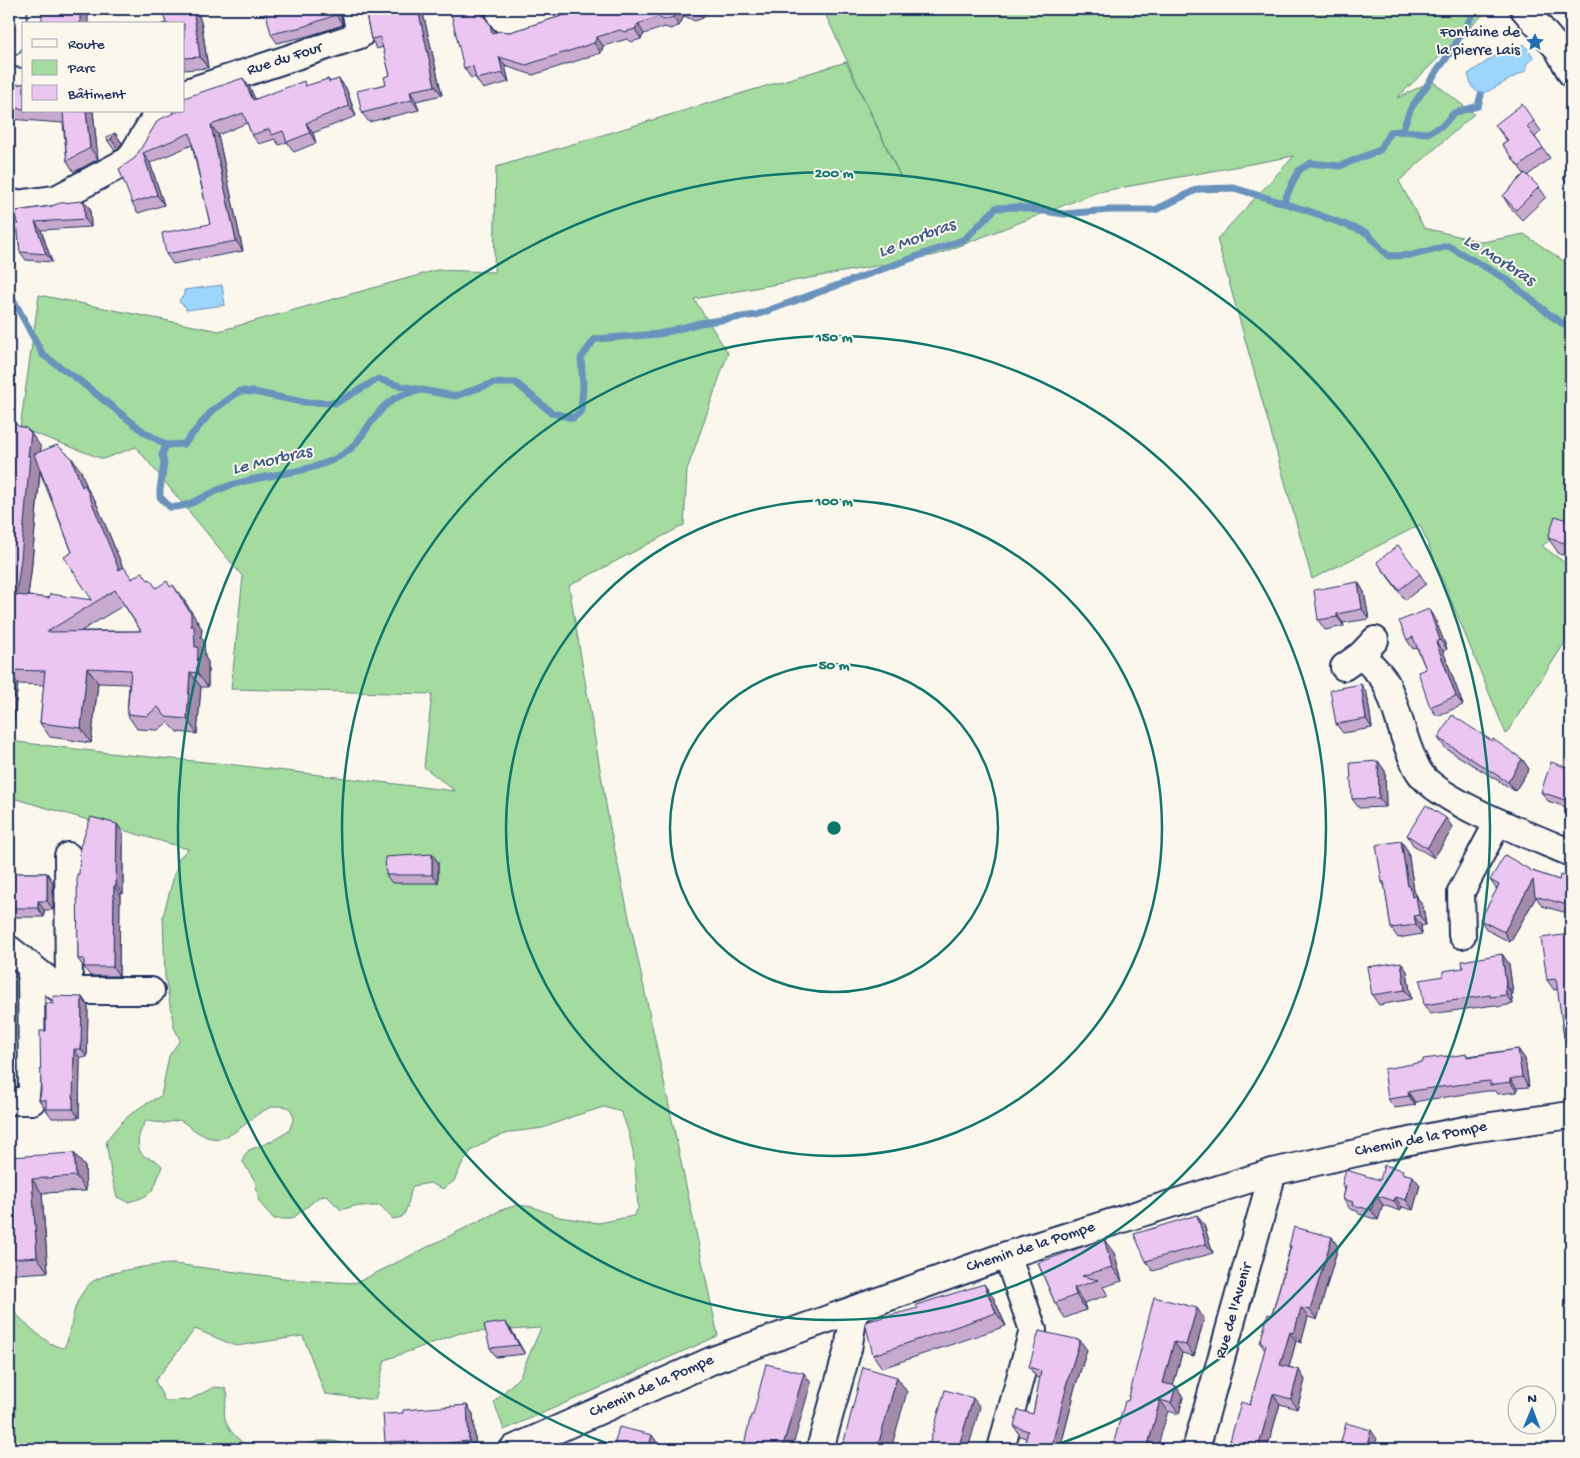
<svg xmlns="http://www.w3.org/2000/svg" width="1580" height="1458" font-family="'Gochi Hand',sans-serif">
<style>
.green{fill:#a4db9f;stroke:#60857e}
.water{fill:#9dd6fd;stroke:#6993bd}
.lines{fill:none;stroke-linecap:round;stroke-linejoin:round}
.stream{stroke:#6993bd;stroke-width:7}
.minor-casing{stroke:#1b2f5e;stroke-width:30}
.major-casing{stroke:#1b2f5e;stroke-width:31}
.minor{stroke:#fbf7ec;stroke-width:26}
.major{stroke:#fbf7ec;stroke-width:28}
.wall{fill:#c9aacf;stroke:#1b2f5e;fill-rule:evenodd}
.shaded-wall{fill:#a48ba9;stroke:#1b2f5e}
.building{fill:#eac6f1;stroke:#1b2f5e;fill-rule:evenodd}
.ring{fill:none;stroke:#0f766e;stroke-width:2.5}
.labels{text-anchor:middle;dominant-baseline:central;stroke-width:4;stroke-linejoin:round;paint-order:stroke}
.poi-label{font-size:16px;fill:#1b2f5e;stroke:#fbf7ec;text-anchor:end}
.street-label{font-size:16px;fill:#1b2f5e;stroke:#fbf7ec}
.water-label{font-size:18px;font-style:italic;fill:#3c5986;stroke:#fbf7ec}
.centre{fill:#0f766e;stroke:#fbf7ec;stroke-width:2.5}
.ring-label{font-size:15px;text-anchor:middle;font-weight:bold;fill:#0f766e;stroke:#fbf7ec;stroke-width:4;stroke-linejoin:round;paint-order:stroke}
</style>
<rect width="100%" height="100%" fill="#fbf7ec"/>
<filter id="ink" filterUnits="userSpaceOnUse"><feTurbulence type="fractalNoise" baseFrequency=".02" numOctaves="2"/><feDisplacementMap in="SourceGraphic" scale="10" xChannelSelector="R" yChannelSelector="G"/><feConvolveMatrix kernelMatrix="1 2 1 2 8 2 1 2 1" color-interpolation-filters="sRGB"/></filter>
<g filter="url(#ink)">
<g class="green">
<path d="M823 9H1489L1397 98 1432 81 1474 114 1399 181 1424 228 1483 242 1524 234 1571 266V524L1542 546 1571 567V633L1506 734 1420 525 1312 579 1217 239 1294 156 1098 192 936 255 694 299 728 353 687 470 684 525 569 586 610 828 718 1336 504 1430 494 1402 520 1376 541 1328 460 1333 385 1360 375 1400 325 1394 303 1336 236 1346 195 1329 155 1381 165 1401 189 1400 214 1387 225 1388 228 1395C218 1422 230 1432 250 1449H9V1307C22 1319 47 1347 64 1348 72 1333 71 1315 78 1300 81 1295 87 1285 92 1282 107 1271 156 1264 174 1264L299 1280 356 1283 501 1210 518 1205 533 1207 559 1217 599 1223 633 1216 638 1209C636 1175 635 1143 621 1112L604 1107 574 1116 543 1128 511 1132 491 1139 471 1151 461 1166 454 1181 443 1189 430 1183 413 1186C408 1197 410 1206 402 1217L393 1219 381 1206H354L341 1210 327 1196 319 1197 292 1219H274L259 1202 255 1181 243 1162 244 1156 249 1150 272 1141 289 1131 294 1117 290 1108C257 1095 239 1148 207 1137 197 1133 188 1125 180 1120L164 1123 146 1121C140 1130 133 1147 144 1156 145 1157 150 1158 152 1159 156 1160 159 1163 162 1166 153 1191 155 1195 128 1202L117 1197 111 1173 106 1141C123 1118 136 1108 161 1096L169 1056 180 1040 174 1027 165 976 163 916 179 858 188 849 9 797V741L118 754 227 764 455 791 424 767 432 694 231 689 243 577 136 447 103 459 20 428 39 295 219 331 437 270 494 272 496 167 846 62 901 178Z"/>
<path d="M317 1441C328 1441 341 1439 348 1449H301Z"/>
</g>
<g class="water">
<path d="M1524 44 1534 58 1526 64 1527 70 1481 95 1472 87 1468 74 1510 46 1518 49Z"/>
<path d="M222 285 225 305 186 310V307L180 303 179 300 184 295V290Z"/>
</g>
<g class="lines">
<g class="stream">
<path d="M1402 131 1411 108 1452 50 1476 9"/>
<path d="M1283 203 1299 170 1311 163 1340 166 1380 150 1390 132 1402 131 1428 133 1443 125 1454 113 1478 106 1481 95"/>
<path d="M9 298 14 301 43 355 76 378 144 432 166 445 184 444 212 411 240 391 254 392 302 402 336 403 378 379 400 386 455 396 494 383H516L552 413 573 418 581 411 583 386 581 358 595 339 659 334 700 323 756 315 965 239 996 208 1017 207 1064 214 1109 210H1155L1198 189 1234 188 1306 210 1367 233 1388 256 1413 255 1448 246 1506 279 1550 315 1571 329"/>
<path d="M166 445 162 455 164 463 160 490V497L170 507C188 509 207 494 223 488 262 472 314 476 348 451 355 446 360 438 365 431 380 409 390 395 418 391"/>
</g>
<g class="minor-casing">
<g id="minor">
<path d="M499 9 501 17 512 27 570 9"/>
<path d="M1524 9 1558 49 1571 73"/>
<path d="M9 81 24 82"/>
<path d="M184 93 360 35 355 9"/>
<path d="M9 205 56 199 129 160 159 111"/>
<path d="M1361 655C1369 663 1381 673 1386 683 1399 711 1403 743 1418 770 1435 801 1537 838 1571 853"/>
<path d="M1344 667 1361 655 1375 640"/>
<path d="M68 856 69 991"/>
<path d="M1462 935 1461 892 1498 822"/>
<path d="M9 949 62 991H151"/>
<path d="M9 1101H32L31 967"/>
<path d="M513 1449 713 1360 1007 1255 1273 1172 1395 1144 1470 1129 1571 1115"/>
<path d="M820 1449 848 1349 855 1309"/>
<path d="M1001 1449 1033 1330 1007 1255"/>
<path d="M1196 1449 1273 1172"/>
</g>
</g>
<g class="major-casing">
<path id="major" d="M9 42 13 9"/>
</g>
<use href="#minor" class="minor"/>
<use href="#major" class="major"/>
</g>
<g class="wall">
<path d="M162 9H197L202 26 208 68 184 70V24H162L166 23Z"/>
<path d="M365 9H422L442 95 416 101 419 110 369 122 362 113 386 84 390 75 383 47 377 49 371 39Z"/>
<path d="M574 9H716L706 12 703 18 695 21 684 16 679 26 670 29 665 27 644 34 641 39 632 42 627 39 603 46 601 53 533 75 505 66 509 82 483 89 476 79V77L471 78 464 68 484 13 486 19 496 32H510L568 14Z"/>
<path d="M340 12 343 25 308 36 277 43 271 34Z"/>
<path d="M328 79 330 82 339 79 346 88 356 116 313 133 316 143 294 152 287 142 279 145 275 139 259 144 252 135 247 123 218 135 243 251 173 264 166 254 210 224 192 145 150 163 164 205 138 213 132 203 135 158 250 88 255 99 307 86Z"/>
<path d="M24 83V111H93L98 159 74 172 67 161 63 123 9 119V85L22 84Z"/>
<path d="M1534 121 1541 131 1535 137 1550 158 1527 176 1539 187 1546 197 1522 220 1509 206 1503 196 1524 174 1502 144 1507 141 1495 125Z"/>
<path d="M115 133 122 143 118 149 115 151 108 141Z"/>
<path d="M1571 169V189L1563 178Z"/>
<path d="M84 201 90 209 91 227 41 230 52 262 26 260 20 252 16 211Z"/>
<path d="M9 419 18 426 41 447 40 452 81 471 88 490 95 500 123 568 132 578 148 580 156 588 171 587 184 600 202 629 201 637 204 641 205 657 208 662V687H201L197 734 177 732 168 722 158 730 137 729 127 714 129 684 98 683 91 743 50 737 40 723 44 685 18 684 11 742 9 741ZM40 472 72 552 92 600 49 598 28 596 31 573ZM124 605 141 631H81Z"/>
<path d="M1571 521V557L1559 554 1548 538Z"/>
<path d="M1377 562 1420 574 1426 584 1405 600Z"/>
<path d="M1358 582 1364 592 1369 619 1343 623 1344 626 1325 630 1318 620Z"/>
<path d="M1429 609 1435 619 1447 649 1443 651 1463 705 1437 716 1430 707 1426 669 1417 648 1413 649 1407 640Z"/>
<path d="M1367 694 1372 728 1343 733 1336 724Z"/>
<path d="M1438 738 1492 741 1522 759 1529 769 1515 791 1445 748Z"/>
<path d="M1378 761 1385 771 1386 807 1359 808 1352 799Z"/>
<path d="M1571 769V809L1548 801 1541 792Z"/>
<path d="M117 824 123 833V894H120L119 976H90L78 959 79 874Z"/>
<path d="M1453 828 1434 858 1413 845 1407 835Z"/>
<path d="M1401 841 1408 851 1414 891 1417 896 1418 899 1423 906 1426 925 1421 926 1422 934 1398 938 1391 928 1385 887 1382 882Z"/>
<path d="M432 854 438 862V883H392L386 875Z"/>
<path d="M1532 871 1559 880 1571 878V914L1542 906 1536 897 1510 942 1487 930 1480 920 1497 890 1490 880Z"/>
<path d="M9 873H47L53 882V910H44V917H9Z"/>
<path d="M1570 934V1045L1564 1037 1558 989 1554 990 1547 980Z"/>
<path d="M1502 954 1509 964 1513 994H1511L1513 1004 1497 1007 1495 1005 1430 1014 1424 1005 1443 976Z"/>
<path d="M1407 971 1411 999 1379 1005 1372 995Z"/>
<path d="M82 997 88 1006 87 1057 80 1058 79 1118H52L39 1100 46 1031 53 1004Z"/>
<path d="M1518 1049 1525 1059 1529 1087 1517 1088V1092L1497 1094 1495 1091H1487L1425 1100 1415 1102V1105L1395 1108 1388 1099 1423 1062 1447 1056 1448 1057 1468 1056Z"/>
<path d="M74 1153 85 1167 86 1191 42 1193 48 1272 16 1274 9 1264V1194H10L9 1163Z"/>
<path d="M1406 1174 1420 1185 1413 1210 1402 1207 1400 1211 1383 1205 1378 1220 1359 1214 1357 1211 1350 1209 1343 1199 1345 1190 1342 1184 1380 1180Z"/>
<path d="M1204 1225 1213 1253 1153 1271 1146 1261Z"/>
<path d="M1332 1237 1338 1247 1317 1320 1308 1317 1301 1343 1296 1341 1289 1367 1299 1370 1305 1380 1297 1409 1280 1404 1267 1449H1236L1230 1441 1250 1405 1265 1350 1260 1343 1272 1315 1290 1248 1289 1246Z"/>
<path d="M1114 1253 1122 1281 1103 1287 1108 1295 1084 1303 1086 1310 1065 1318 1055 1303 1038 1263Z"/>
<path d="M993 1297 1006 1326 882 1368 873 1355Z"/>
<path d="M1197 1308 1204 1319 1194 1356 1182 1353 1173 1385 1176 1386 1183 1397 1179 1414 1128 1401Z"/>
<path d="M505 1322 512 1331 525 1354 496 1357 490 1348Z"/>
<path d="M1087 1350 1072 1397 1073 1399 1060 1449H1023L1026 1438 1020 1436 1014 1426 1033 1414 1040 1378 1036 1377 1029 1367Z"/>
<path d="M467 1405 473 1414 476 1449H390L385 1442 403 1413Z"/>
</g>
<g class="shaded-wall">
<rect x="80" y="9" width="8" height="15"/>
<path d="M193 9H197L202 26 208 68 200 57Z"/>
<path d="M335 9H341L340 12 343 25 336 15Z"/>
<path d="M418 9H422L442 95 435 86Z"/>
<path d="M479 9H485L484 13 487 21 480 12Z"/>
<path d="M677 9H679L684 16 679 26 673 17Z"/>
<path d="M697 9H704L706 12 703 18Z"/>
<path d="M490 24 497 34 492 33Z"/>
<path d="M638 24 644 34 641 39 635 29Z"/>
<path d="M597 37 603 46 601 53 594 43Z"/>
<path d="M499 57 505 66 509 82 503 73Z"/>
<path d="M243 78 250 88 260 110 253 100Z"/>
<path d="M339 79 346 88 356 116 349 106Z"/>
<path d="M410 91 416 101 419 110 412 100Z"/>
<path d="M86 111H93L98 159 90 148Z"/>
<path d="M306 123 313 133 316 143 310 133Z"/>
<path d="M211 125 218 135 243 251 236 241Z"/>
<path d="M115 133 122 143 118 149 111 139Z"/>
<path d="M143 153 150 163 164 205 157 195Z"/>
<path d="M84 201 90 209 91 227 85 219Z"/>
<path d="M35 222 41 230 52 262 46 254Z"/>
<path d="M31 433 41 447 39 467 40 470 31 573 26 609 16 595 28 456Z"/>
<path d="M71 457 81 471 88 490 95 500 130 585 119 570 82 487Z"/>
<path d="M1358 582 1364 592 1369 619 1362 609Z"/>
<path d="M173 585 184 600 202 629 201 637 204 641 205 657 208 662V687L197 673 191 626Z"/>
<path d="M1429 609 1435 619 1447 649 1440 640Z"/>
<path d="M1337 614 1343 623 1344 626 1337 617Z"/>
<path d="M1436 642 1443 651 1463 705 1456 696Z"/>
<path d="M87 668 98 683 91 743 81 728Z"/>
<path d="M9 671 18 684 11 742 9 738Z"/>
<path d="M190 672 201 687 197 734 187 719Z"/>
<path d="M1361 684 1367 694 1372 728 1366 719Z"/>
<path d="M1522 759 1529 769 1515 791 1508 782Z"/>
<path d="M1378 761 1385 771 1386 807 1379 798Z"/>
<path d="M1446 818 1453 828 1434 858 1427 848Z"/>
<path d="M117 824 123 833V894L116 886Z"/>
<path d="M1401 841 1408 851 1414 891 1417 896 1418 899 1423 906 1426 925 1419 915 1408 886Z"/>
<path d="M432 854 438 862V883L432 875Z"/>
<path d="M47 873 53 882V910L47 901Z"/>
<path d="M1533 880 1540 890 1510 942 1504 932Z"/>
<path d="M114 886 120 894 119 976 113 967Z"/>
<path d="M38 901 44 910V917L38 908Z"/>
<path d="M1414 916 1421 926 1422 934 1416 925Z"/>
<path d="M1502 954 1509 964 1513 994 1506 984Z"/>
<path d="M1401 962 1407 971 1411 999 1405 990Z"/>
<path d="M1505 985 1511 994 1513 1004 1506 995Z"/>
<path d="M82 997 88 1006 87 1057 81 1049Z"/>
<path d="M74 1049 80 1058 79 1118 73 1109Z"/>
<path d="M1518 1049 1525 1059 1529 1087 1522 1077Z"/>
<path d="M1510 1079 1517 1088V1092L1510 1082Z"/>
<path d="M1408 1092 1415 1102V1105L1409 1096Z"/>
<path d="M74 1153 85 1167 86 1191 76 1176Z"/>
<path d="M1413 1176 1420 1185 1413 1210 1406 1200Z"/>
<path d="M32 1179 42 1193 48 1272 37 1257Z"/>
<path d="M1376 1195 1383 1205 1378 1220 1371 1210Z"/>
<path d="M1395 1197 1402 1207 1400 1211 1394 1201Z"/>
<path d="M1197 1215 1204 1225 1213 1253 1206 1244Z"/>
<path d="M1332 1237 1338 1247 1317 1320 1310 1310Z"/>
<path d="M1104 1239 1114 1253 1122 1281 1112 1267Z"/>
<path d="M984 1284 993 1297 1006 1326 996 1313Z"/>
<path d="M1074 1288 1084 1303 1086 1310 1076 1295Z"/>
<path d="M1197 1308 1204 1319 1194 1356 1186 1345Z"/>
<path d="M1301 1308 1308 1317 1301 1343 1294 1333Z"/>
<path d="M505 1322 512 1331 525 1354 519 1345Z"/>
<path d="M1290 1332 1296 1341 1287 1375 1280 1365Z"/>
<path d="M1080 1340 1087 1350 1072 1397 1073 1399 1060 1449H1051L1065 1389Z"/>
<path d="M1174 1342 1182 1353 1171 1394 1163 1383Z"/>
<path d="M1299 1370 1305 1380 1297 1409 1291 1399Z"/>
<path d="M804 1373 811 1383 792 1449H782Z"/>
<path d="M897 1377 907 1392 891 1449H877Z"/>
<path d="M1176 1386 1183 1397 1179 1414 1171 1403Z"/>
<path d="M1273 1394 1280 1404 1267 1449H1258Z"/>
<path d="M973 1398 980 1407 968 1449H958Z"/>
<path d="M1160 1400 1168 1411 1157 1449H1147Z"/>
<path d="M467 1405 473 1414 476 1449H475L469 1441Z"/>
<path d="M1371 1430 1377 1439 1374 1449H1366Z"/>
<path d="M652 1435 659 1445 658 1449H648Z"/>
</g>
<g class="building">
<rect x="42" y="9" width="38" height="15"/>
<path d="M162 9H193L194 14 200 57 184 58V24H162L166 23Z"/>
<path d="M265 9H335L336 15 302 27 271 34Z"/>
<path d="M365 9H418L435 86 410 91 412 100 362 113 357 91 386 84 384 77 390 75 380 37 371 39Z"/>
<path d="M450 9H479L480 12 490 24 492 33 500 31 510 32 568 14 574 9H677L673 17 664 20 658 17 638 24 635 29 625 32 620 30 597 37 594 43 526 65 499 57 503 73 476 79 473 66 464 68Z"/>
<path d="M682 9H695L688 12Z"/>
<path d="M243 78 253 100 304 81 305 86 328 79 329 82 339 79 349 106 306 123 310 133 287 142 283 131 272 135 269 129 252 135 243 113 211 125 236 241 166 254 162 233 210 224 190 133 143 153 157 195 132 203 119 169 135 158 158 120 179 111H184V98Z"/>
<path d="M24 83V109L9 108V85L22 84Z"/>
<path d="M1522 104 1534 121 1527 127 1543 148 1519 167 1502 144 1508 140 1495 125Z"/>
<path d="M50 111H86L90 148 67 161 63 112Z"/>
<path d="M115 133 111 139 108 141 107 137Z"/>
<path d="M1571 169V186L1563 178Z"/>
<path d="M1525 173 1539 187 1516 210 1503 196Z"/>
<path d="M84 201 85 219 35 222 46 254 20 252 16 211 52 206 60 203Z"/>
<path d="M9 419H12L18 426 26 428 31 433 28 456H30L21 559 16 595 49 598 50 594 92 600 64 557 72 552 34 454 57 445 71 457 82 487 85 485 119 570 124 567 132 579 142 572 148 580 150 579 156 588 167 581 170 587 173 585 191 614V626H194L195 647H198L197 673 190 672 187 719 166 717 158 707 147 716 127 714 131 670 87 668 81 728 40 723 45 671 9 670ZM115 590 141 631 47 632Z"/>
<path d="M1555 516 1571 521V545L1548 538Z"/>
<path d="M1398 545 1420 574 1399 590 1377 562Z"/>
<path d="M1358 582 1362 609 1337 614V617L1318 620 1314 590Z"/>
<path d="M1429 609 1440 640 1436 642 1456 696 1430 707 1418 672 1426 669 1413 637 1407 640 1399 621Z"/>
<path d="M1361 684 1366 719 1336 724 1330 690Z"/>
<path d="M1452 715 1492 741 1493 739 1522 759 1508 782 1438 738Z"/>
<path d="M1378 761 1379 798 1352 799 1350 763Z"/>
<path d="M1551 762 1571 769V802L1541 792Z"/>
<path d="M1426 805 1446 818 1427 848 1407 835Z"/>
<path d="M91 817 117 824 116 886H114L113 967H84V959H78L77 874H79L80 847Z"/>
<path d="M1401 841 1408 886H1410L1412 897 1416 896 1419 915 1414 916 1416 925 1391 928 1384 882H1382L1376 845Z"/>
<path d="M432 854V875H386L385 857Z"/>
<path d="M1505 855 1532 871 1559 880 1560 875 1571 878V906L1535 896 1533 880 1504 932 1480 920 1499 885 1490 880Z"/>
<path d="M9 873H47V901H38V908H9Z"/>
<path d="M1570 934 1571 938V1054L1569 1036 1564 1037 1556 979 1547 980 1541 938Z"/>
<path d="M1502 954 1506 984 1505 985 1506 995 1490 997V995L1424 1005 1420 980 1443 976V971L1463 968 1462 961Z"/>
<path d="M1401 962 1405 990 1372 995 1367 967Z"/>
<path d="M53 996 82 997 81 1049H74L73 1109H46V1100H39L41 1092 40 1031H46V1003L53 1004Z"/>
<path d="M1518 1049 1522 1077 1510 1079V1082L1490 1085V1081L1480 1082 1418 1090 1408 1092 1409 1096 1388 1099 1384 1069 1423 1062V1059L1447 1056V1057L1467 1054V1057Z"/>
<path d="M74 1153 76 1176 32 1179 37 1257 9 1259V1194H10L9 1157Z"/>
<path d="M1384 1165 1403 1170 1402 1173 1413 1176 1406 1200 1395 1197 1394 1201 1376 1195 1371 1210 1352 1205 1353 1202 1343 1199 1346 1186 1342 1184 1346 1170 1380 1180Z"/>
<path d="M1197 1215 1206 1244 1146 1261 1134 1234Z"/>
<path d="M1294 1227 1332 1237 1310 1310 1301 1308 1294 1333 1290 1332 1280 1365 1299 1370 1291 1399 1273 1394 1258 1449 1230 1441 1241 1402 1250 1405 1266 1345 1260 1343 1268 1314 1272 1315 1291 1246H1289Z"/>
<path d="M1104 1239 1112 1267 1082 1276 1098 1280 1074 1288 1076 1295 1055 1303 1038 1263Z"/>
<path d="M984 1284 996 1313 873 1355 865 1322 918 1308 916 1305Z"/>
<path d="M1154 1297 1197 1308 1186 1345 1174 1342 1163 1383 1176 1386 1171 1403 1160 1400 1147 1449H1112L1125 1401H1128Z"/>
<path d="M505 1322 519 1345 490 1348 484 1325Z"/>
<path d="M1039 1331 1080 1340 1065 1389H1066L1051 1449H1023L1028 1431 1014 1426 1018 1410 1033 1414 1041 1371 1029 1367Z"/>
<path d="M766 1364 804 1373 782 1449H743L751 1415H753Z"/>
<path d="M863 1367 897 1377 877 1449H842Z"/>
<path d="M945 1390 973 1398 958 1449H928Z"/>
<path d="M467 1405 469 1441 406 1447V1441L385 1442 383 1414 403 1413V1410Z"/>
<path d="M1346 1423 1371 1430 1366 1449 1358 1447V1449H1339Z"/>
<path d="M619 1427 652 1435 648 1449H613Z"/>
</g>
</g>
<g class="ring">
<circle cx="834" cy="828" r="164"/>
<circle cx="834" cy="828" r="328"/>
<circle cx="834" cy="828" r="492"/>
<path d="M620 1448A656 656 0 1 1 1048 1448"/>
</g>
<defs>
<g id="sight-bare" transform="scale(1.5)"><path d="M0-6L1.8-2.2L6-1.7L2.9 1.2L3.7 5.4L0 3.3L-3.7 5.4L-2.9 1.2L-6-1.7L-1.8-2.2Z" fill="#1f6fb2" stroke="#fbf7ec" stroke-width="2.5" paint-order="stroke"/></g>
</defs>
<g fill-rule="evenodd">
<use href="#sight-bare" x="1535" y="42"/>
</g>
<g class="labels">
<g class="poi-label">
<text x="1520" y="33">Fontaine de<tspan x="1520" dy="18">la pierre Lais</tspan></text>
</g>
<g class="street-label">
<text transform="translate(285 60) rotate(-18)">Rue du Four</text>
<text transform="translate(1421 1140) rotate(-11)">Chemin de la Pompe</text>
<text transform="translate(1031 1248) rotate(-18)">Chemin de la Pompe</text>
<text transform="translate(1235 1311) rotate(-74)">Rue de l'Avenir</text>
<text transform="translate(652 1387) rotate(-24)">Chemin de la Pompe</text>
</g>
<g class="water-label">
<text transform="translate(917 239) rotate(-21)">Le Morbras</text>
<text transform="translate(1499 261) rotate(32)">Le Morbras</text>
<text transform="translate(272 461) rotate(-13)">Le Morbras</text>
</g>
</g>
<circle cx="834" cy="828" r="8" class="centre"/>
<g class="ring-label">
<text x="834" y="177">200 m</text>
<text x="834" y="341">150 m</text>
<text x="834" y="505">100 m</text>
<text x="834" y="669">50 m</text>
</g>
<rect width="1580" height="1458" fill="none" stroke="#fbf7ec" stroke-width="30"/>
<rect x="15" y="15" width="1550" height="1428" fill="none" stroke="#1b2f5e" stroke-width="2" filter="url(#ink)"/>
<rect x="22" y="22" width="162" height="90" fill="#fbf7ec" stroke="#a1a7b3"/>
<rect x="32" y="39" width="25" height="8" fill="#fbf7ec" stroke="#a1a7b3"/>
<text x="68" y="48" font-size="15" fill="#1b2f5e">Route</text>
<rect x="32" y="60" width="25" height="15" fill="#a4db9f" stroke="#a1a7b3"/>
<text x="68" y="72" font-size="15" fill="#1b2f5e">Parc</text>
<rect x="32" y="85" width="25" height="15" fill="#eac6f1" stroke="#a1a7b3"/>
<text x="68" y="98" font-size="15" fill="#1b2f5e">Bâtiment</text>
<g transform="translate(1532 1410) rotate(1)"><circle r="24" fill="#fbf7ec" stroke="#a1a7b3"/>
<path d="M0-4L9 19L0 12L-9 19Z" fill="#1f6fb2"/>
<text y="-8" font-size="14" font-weight="bold" text-anchor="middle" fill="#1b2f5e">N</text>
</g>
</svg>
